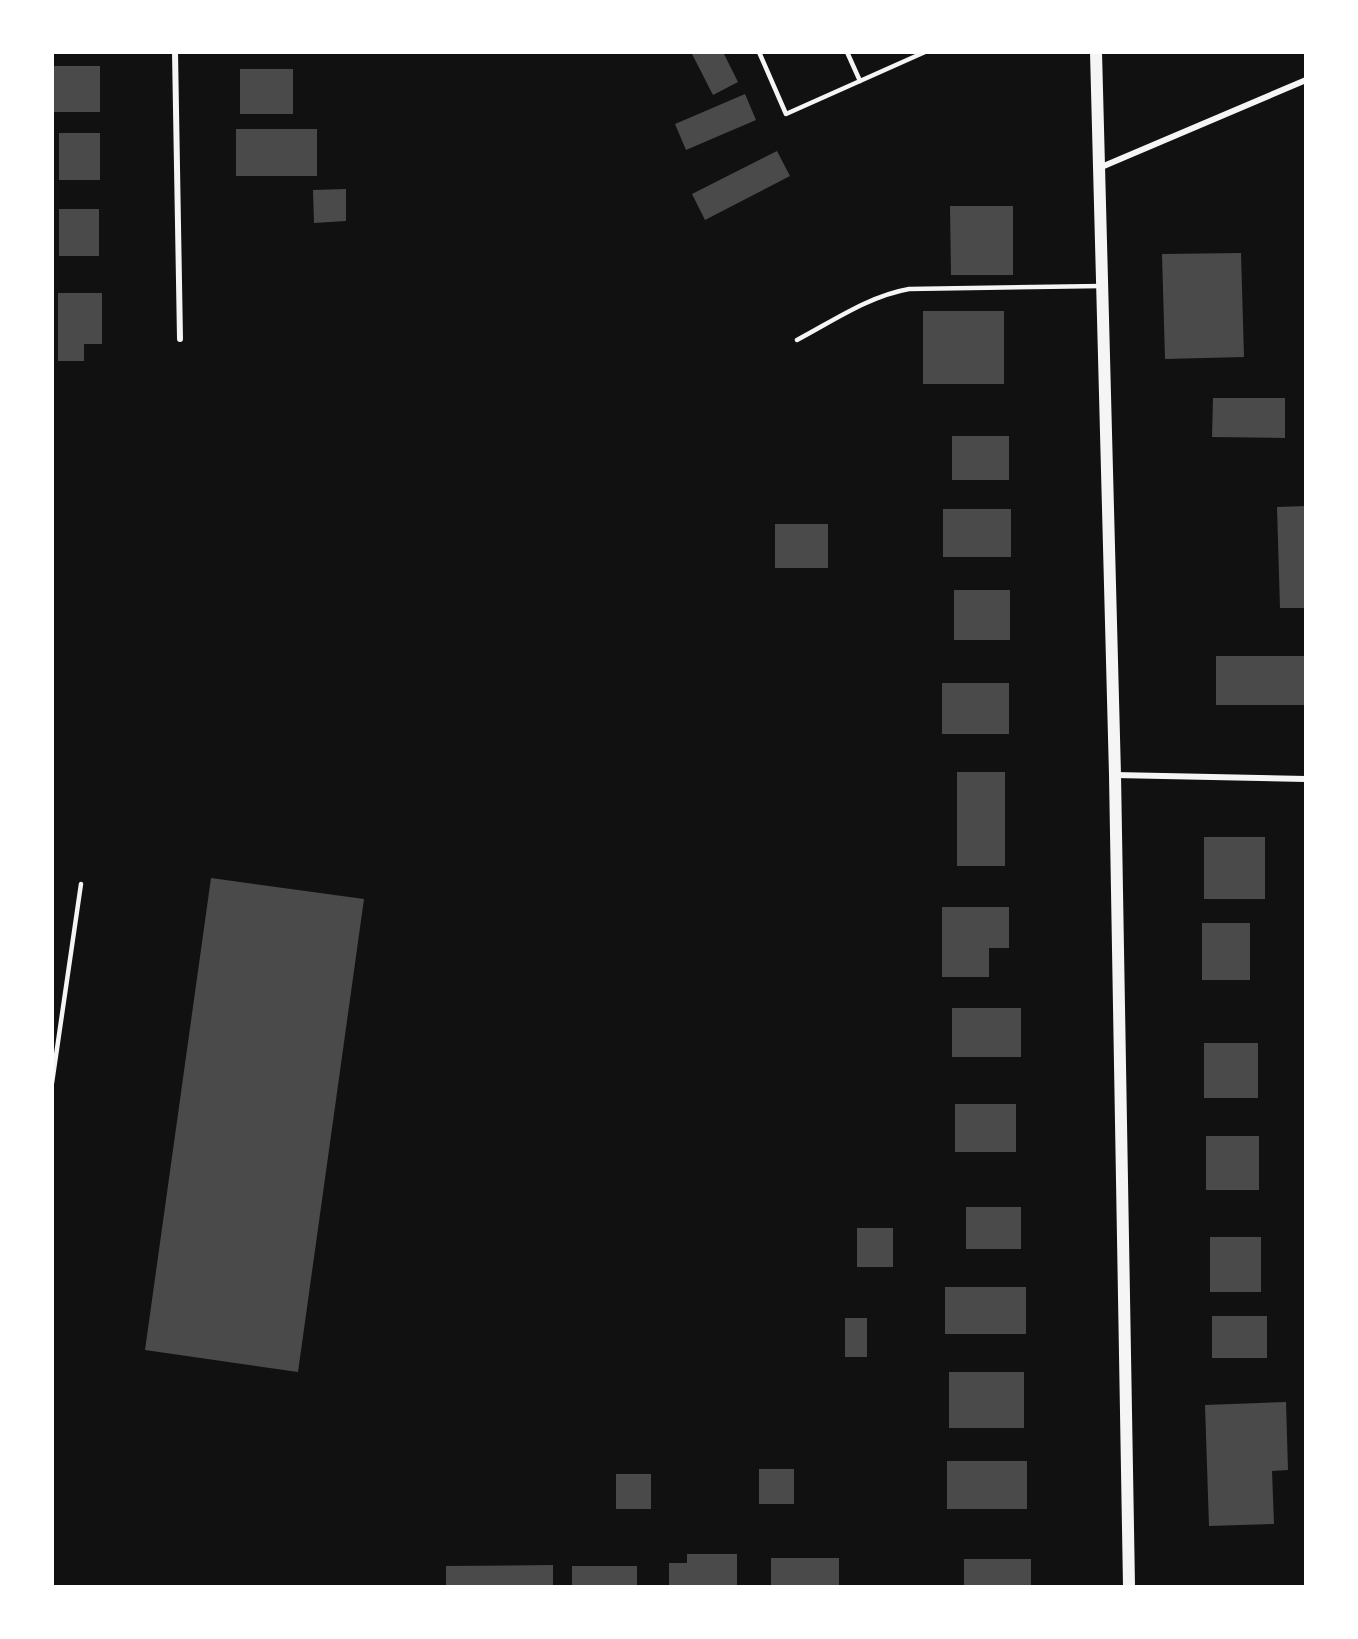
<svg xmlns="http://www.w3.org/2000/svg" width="1358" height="1639" font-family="Poppins,sans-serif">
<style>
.building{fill:#4a4a4a}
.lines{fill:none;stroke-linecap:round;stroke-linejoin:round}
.service{stroke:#f5f5f5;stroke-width:4.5}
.minor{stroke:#f5f5f5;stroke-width:6}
.secondary{stroke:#f5f5f5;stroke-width:12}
</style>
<rect width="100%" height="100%" fill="#111"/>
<g class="building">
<path d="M691 52H723L738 82 713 95Z"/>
<rect x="52" y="66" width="48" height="46"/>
<rect x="240" y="69" width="53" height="45"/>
<path d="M745 94 756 120 686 150 675 124Z"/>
<rect x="236" y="129" width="81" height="47"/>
<rect x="59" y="133" width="41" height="47"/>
<path d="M777 151 790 176 705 220 692 194Z"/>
<path d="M346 189V221L314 223 313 190Z"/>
<path d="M950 206H1013V275H951Z"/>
<rect x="59" y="209" width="40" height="47"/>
<path d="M1241 253 1244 357 1165 359 1162 254Z"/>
<path d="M58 293H102V344H84V361H58Z"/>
<rect x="923" y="311" width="81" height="73"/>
<path d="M1213 398H1285V438L1212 437Z"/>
<rect x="952" y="436" width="57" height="44"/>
<path d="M1306 506V608H1280L1277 507Z"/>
<rect x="943" y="509" width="68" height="48"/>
<rect x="775" y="524" width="53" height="44"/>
<rect x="954" y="590" width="56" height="50"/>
<rect x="1216" y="656" width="90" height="49"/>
<rect x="942" y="683" width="67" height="51"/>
<rect x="957" y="772" width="48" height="94"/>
<rect x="1204" y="837" width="61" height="62"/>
<path d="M211 878 364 899 298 1372 145 1350Z"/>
<path d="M942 907H1009V948H989V977H942Z"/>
<rect x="1202" y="923" width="48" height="57"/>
<rect x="952" y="1008" width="69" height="49"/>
<rect x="1204" y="1043" width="54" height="55"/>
<rect x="955" y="1104" width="61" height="48"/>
<rect x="1206" y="1136" width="53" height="54"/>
<rect x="966" y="1207" width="55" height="42"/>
<rect x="857" y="1228" width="36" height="39"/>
<rect x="1210" y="1237" width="51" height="55"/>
<rect x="945" y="1287" width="81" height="47"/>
<rect x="1212" y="1316" width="55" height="42"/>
<rect x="845" y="1318" width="22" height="39"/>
<rect x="949" y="1372" width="75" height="56"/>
<path d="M1286 1402 1288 1470 1272 1471 1274 1524 1209 1526 1205 1405Z"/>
<rect x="947" y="1461" width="80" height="48"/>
<rect x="759" y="1469" width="35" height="35"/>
<rect x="616" y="1474" width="35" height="35"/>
<path d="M687 1554H737V1586H669V1563H687Z"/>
<rect x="771" y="1558" width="68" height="28"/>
<rect x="964" y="1559" width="67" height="27"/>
<path d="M553 1565V1586H446V1566Z"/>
<rect x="572" y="1566" width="65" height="20"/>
</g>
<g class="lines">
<g class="service">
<path d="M759 52 786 114 925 52"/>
<path d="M847 52 860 81"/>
<path d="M797 340C833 321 869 296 909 289L1102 286"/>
<path d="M52 1083 81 884"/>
</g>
<g class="minor">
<path d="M175 52 180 339"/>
<path d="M1099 168 1306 80"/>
<path d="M1115 775 1306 779"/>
</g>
<path class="secondary" d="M1096 52 1115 775 1129 1586"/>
</g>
<rect width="1358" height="1639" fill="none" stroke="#ffffff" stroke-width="108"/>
</svg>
